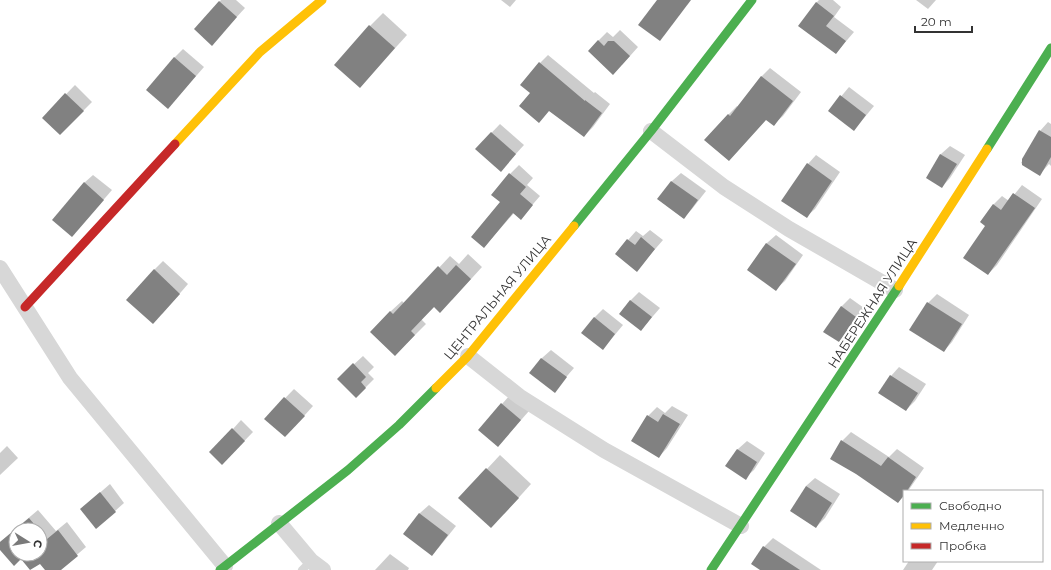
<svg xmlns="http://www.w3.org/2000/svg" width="1051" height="570" font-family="Montserrat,sans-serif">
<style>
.shadow{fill:#0003;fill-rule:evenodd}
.building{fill:#818181}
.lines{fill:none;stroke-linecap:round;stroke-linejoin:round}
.lane{stroke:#d7d7d7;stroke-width:8}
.street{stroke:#d7d7d7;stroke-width:16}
.fast{stroke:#4caf50;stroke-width:9}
.slow{stroke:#ffc107;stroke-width:9}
.jam{stroke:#c62828;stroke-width:9}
.labels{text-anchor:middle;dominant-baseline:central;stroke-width:4;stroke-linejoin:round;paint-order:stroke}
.street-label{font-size:13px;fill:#333;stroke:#fff}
</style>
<rect width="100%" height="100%" fill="#fff"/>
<g class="shadow">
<path d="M221 0H236L245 8 212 44 195 29Z"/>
<path d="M501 0H516L510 7Z"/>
<path d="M819 0H833L841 7 834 17 854 32 836 53 816 3Z"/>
<path d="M916 0H936L928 9Z"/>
<path d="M383 13 407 35 360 87 370 26Z"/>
<path d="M620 30 638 47 622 65 598 41 607 32 613 37Z"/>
<path d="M183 49 204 67 168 108 174 58Z"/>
<path d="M548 55 594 93 595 92 610 104 593 127 584 136 540 63Z"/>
<path d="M770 68 801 92 783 116 774 124 767 119 706 140 729 114 737 106 738 107 762 76Z"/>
<path d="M75 85 92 102 60 134 43 118Z"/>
<path d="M849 87 874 106 854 130 829 111Z"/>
<path d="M1048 122 1051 124V166L1049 164 1040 174 1021 163 1040 131Z"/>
<path d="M500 124 524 145 501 170 476 149Z"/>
<path d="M950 146 965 155 950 178 942 187 927 177 941 154Z"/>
<path d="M816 155 840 172 815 209 806 217 808 164Z"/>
<path d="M519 165 533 178 527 185 540 196 521 218 514 213 484 247 501 202 510 174Z"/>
<path d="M681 173 706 191 692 209 683 218 658 199 672 181Z"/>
<path d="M93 175 112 190 80 227 84 183Z"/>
<path d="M1022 185 1042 199 997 265 988 274 986 225 981 222 994 204 1002 196 1009 201Z"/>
<path d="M650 230 663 240 637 270 628 240 636 231 643 236Z"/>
<path d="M776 235 803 255 785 281 776 289 748 269 767 243Z"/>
<path d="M468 254 482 267 452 300 435 306 421 319 426 324 407 343 390 312 402 301 405 304 450 256 459 264Z"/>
<path d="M163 261 188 284 162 314 154 270Z"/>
<path d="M639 292 660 308 641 330 630 301Z"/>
<path d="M937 294 969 315 952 342 944 351 911 330 928 303Z"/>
<path d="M850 298 864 308 847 332 839 341 841 307Z"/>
<path d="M603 309 623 325 603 349 594 318Z"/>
<path d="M551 350 574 368 554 391 531 373 542 358Z"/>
<path d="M363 356 374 367 368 373 374 379 356 397 338 379Z"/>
<path d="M899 367 926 384 915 401 906 410 891 376Z"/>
<path d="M294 389 313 406 294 427 266 418Z"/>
<path d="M510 395 529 411 498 446 502 404Z"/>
<path d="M672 406 688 415 667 448 659 457 648 416 657 407 665 413Z"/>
<path d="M241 420 253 432 222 464 233 429Z"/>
<path d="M851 432 889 457 897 449 924 468 908 491H904V496L898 502 842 441Z"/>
<path d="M747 441 765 453 754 470 745 478 727 466 738 449Z"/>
<path d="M7 446 18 458 0 475V453Z"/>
<path d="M500 455 531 484 504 514 460 498Z"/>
<path d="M815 478 840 494 825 518 816 527 806 486Z"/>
<path d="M110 484 124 503 96 528 81 509Z"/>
<path d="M429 505 456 526 440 546 432 555 404 534 420 513Z"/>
<path d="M38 510 56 531 67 522 86 547 59 570H46L40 562 21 558 0 548V542ZM16 530H40V554H16Z"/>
<path d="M773 538 821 570H762L753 564 764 547Z"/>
<path d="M390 554 409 568 408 570H375Z"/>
<path d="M909 561H938L932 570H903Z"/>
</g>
<g class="building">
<path d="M657 0H691L660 41 638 25Z"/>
<path d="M219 1 237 17 212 46 194 29Z"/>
<path d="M816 2 834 16 826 26 846 41 836 54 798 26Z"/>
<path d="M369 25 395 48 360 88 334 65Z"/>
<path d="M598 40 604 46 608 41H614L630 56 613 75 588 51Z"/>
<path d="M174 57 196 76 168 109 146 90Z"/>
<path d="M539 62 585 101V100L602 113 584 137 549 111 539 123 519 106 530 93 520 85Z"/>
<path d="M761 76 793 101 774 126 766 120 729 161 704 140 728 114 730 116Z"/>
<path d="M65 93 84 111 60 135 42 118Z"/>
<path d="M840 95 866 115 854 131 828 111Z"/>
<path d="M1039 130 1051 137V157L1040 176 1022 165V159Z"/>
<path d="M491 132 516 154 501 172 475 149Z"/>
<path d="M940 154 957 164 942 188 926 178Z"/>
<path d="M807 163 832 181 807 218 781 201Z"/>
<path d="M509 173 526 187 520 194 533 205 521 220 513 213 484 248 471 237 500 202 491 195Z"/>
<path d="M671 181 698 200 684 219 657 199Z"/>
<path d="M84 182 104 200 72 237 52 220Z"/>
<path d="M1013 193 1035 208 988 275 963 258 985 226 980 222 993 204 1001 210Z"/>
<path d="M641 237 655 249 637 272 615 254 627 239 635 245Z"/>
<path d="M766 243 796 264 776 291 747 270Z"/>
<path d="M456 265 471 279 440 313 434 307 411 331 415 335 395 356 370 332 390 311 393 314 438 266 447 275Z"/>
<path d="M154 269 180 294 153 324 126 300Z"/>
<path d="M630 300 652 317 641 331 619 314Z"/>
<path d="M927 302 962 324 944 352 909 330Z"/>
<path d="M841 306 856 317 839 342 823 332Z"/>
<path d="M594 317 615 334 603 350 581 333Z"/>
<path d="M541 358 567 377 555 393 529 373Z"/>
<path d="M353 363 366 377 361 382 366 388 356 398 337 379Z"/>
<path d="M890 375 918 393 906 411 878 393Z"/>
<path d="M284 397 305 416 285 437 264 419Z"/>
<path d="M501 403 521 420 498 447 478 430Z"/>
<path d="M663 414 680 424 659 458 631 441 647 415 658 422Z"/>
<path d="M232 428 245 441 222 465 209 452Z"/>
<path d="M841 440 881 466 888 457 916 477 907 491H904V495L898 503 856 474 830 459Z"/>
<path d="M737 449 757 462 746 480 725 466Z"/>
<path d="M486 468 519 498 491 528 458 498Z"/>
<path d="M806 486 832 503 816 528 790 511Z"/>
<path d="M100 492 116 512 96 529 80 509Z"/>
<path d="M419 513 448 535 432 556 403 534Z"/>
<path d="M29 518 39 530H16V554H40V531L47 539 58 530 78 556 61 570H45L40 564 30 570 21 559 14 566 0 550V542Z"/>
<path d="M763 546 800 570H760L751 564Z"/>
</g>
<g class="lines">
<path class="lane" d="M302 570 311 561"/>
<g class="street">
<path d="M651 131 724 187 789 229 895 290"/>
<path d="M0 268 70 378 225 566"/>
<path d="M468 356 520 397 604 450 741 526"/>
<path d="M279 523 311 561 323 570"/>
</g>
<g class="fast">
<path d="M987 149 1051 48"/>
<path d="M574 226 651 131 752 0"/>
<path d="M220 570 348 470 399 425 436 388"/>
<path d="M711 570 899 286"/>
</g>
<g class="slow">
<path d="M175 144 260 52 322 0"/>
<path d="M899 286 987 149"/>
<path d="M436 388 468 356 574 226"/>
</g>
<path class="jam" d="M25 307 175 144"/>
</g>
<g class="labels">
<g class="street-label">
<text transform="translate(497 297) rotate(-50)">ЦЕНТРАЛЬНАЯ УЛИЦА</text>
<text transform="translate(872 303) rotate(-57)">НАБЕРЕЖНАЯ УЛИЦА</text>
</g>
</g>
<rect x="903" y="490" width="140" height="72" fill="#ffffff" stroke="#adadad"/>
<rect x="911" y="503" width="20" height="6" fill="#4caf50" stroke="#adadad"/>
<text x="939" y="510" font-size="12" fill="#333333">Свободно</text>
<rect x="911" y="523" width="20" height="6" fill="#ffc107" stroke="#adadad"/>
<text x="939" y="530" font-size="12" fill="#333333">Медленно</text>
<rect x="911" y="543" width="20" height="6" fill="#c62828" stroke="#adadad"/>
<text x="939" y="550" font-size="12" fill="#333333">Пробка</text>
<g transform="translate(28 542) rotate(101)"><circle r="19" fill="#ffffff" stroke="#adadad"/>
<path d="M0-3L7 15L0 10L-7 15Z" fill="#7a7a7a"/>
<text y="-6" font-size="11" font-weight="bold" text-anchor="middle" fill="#333333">С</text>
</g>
<path d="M915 26v6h57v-6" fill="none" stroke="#333333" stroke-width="2"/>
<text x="921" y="26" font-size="12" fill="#333333" stroke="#ffffff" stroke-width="3" paint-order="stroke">20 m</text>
</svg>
